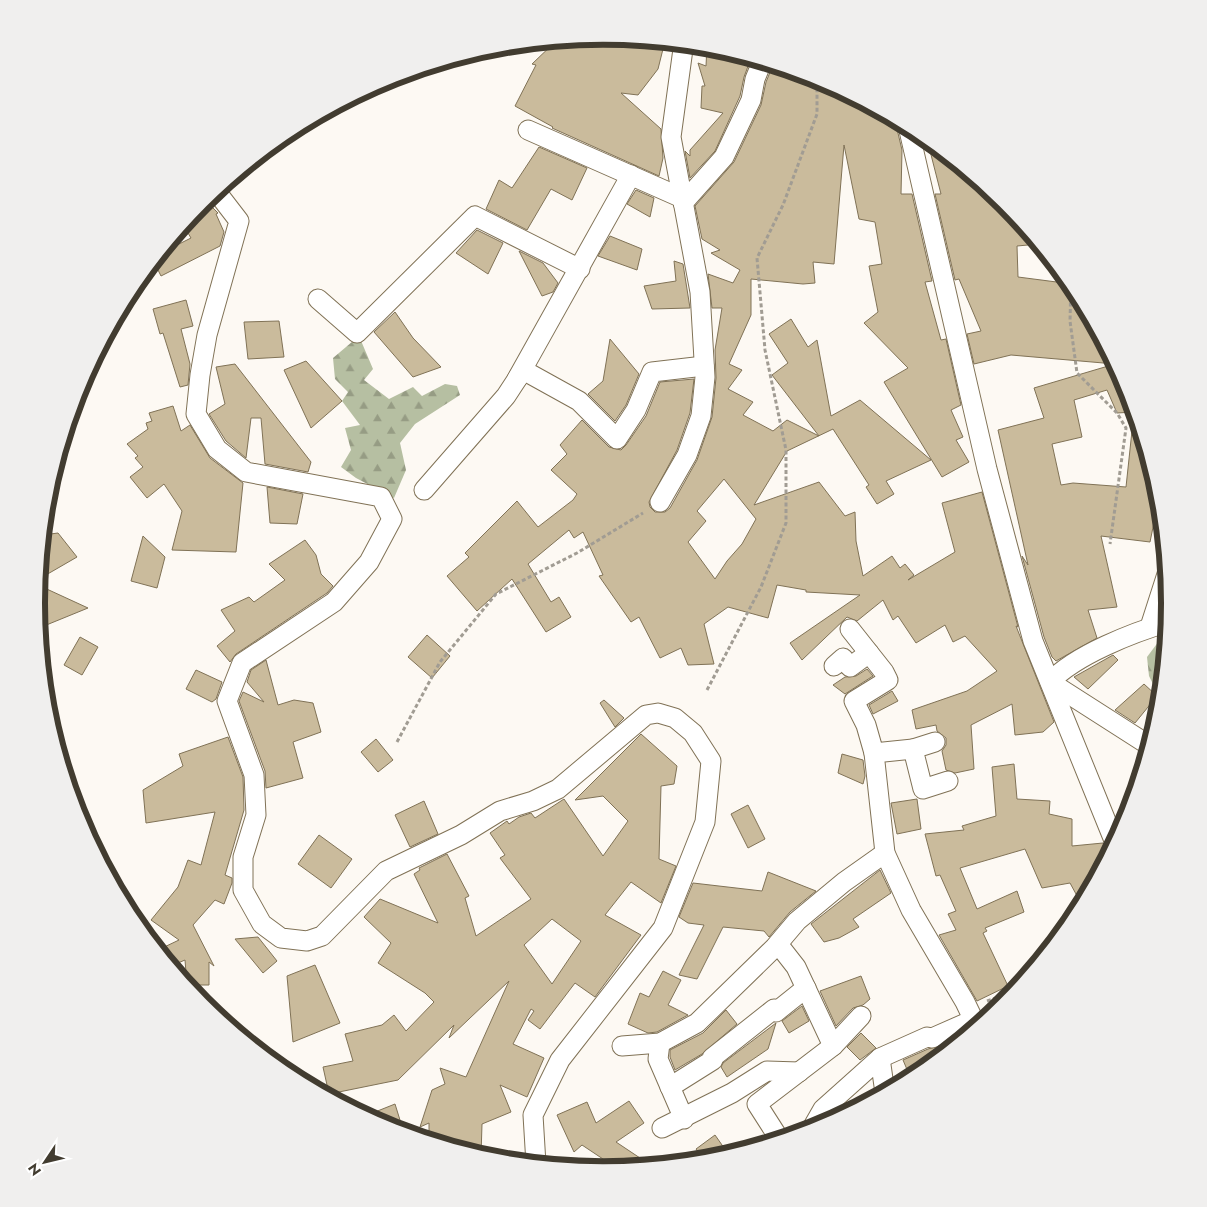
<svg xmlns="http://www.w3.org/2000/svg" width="1207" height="1207" font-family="Jost,sans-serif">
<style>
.forest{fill:url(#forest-firs)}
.building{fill:#cabb9c;stroke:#807256;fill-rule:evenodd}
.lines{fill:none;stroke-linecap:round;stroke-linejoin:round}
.minor-casing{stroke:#807256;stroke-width:21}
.path{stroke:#a19c93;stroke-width:3;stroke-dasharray:4 2.5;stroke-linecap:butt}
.minor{stroke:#fff;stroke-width:19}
.rim{fill:none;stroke:#423c30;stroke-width:6}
</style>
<defs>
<pattern id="forest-firs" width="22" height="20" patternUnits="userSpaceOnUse" patternTransform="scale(1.25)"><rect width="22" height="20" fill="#b6bfa2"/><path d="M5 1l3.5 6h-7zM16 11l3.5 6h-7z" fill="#969c84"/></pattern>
</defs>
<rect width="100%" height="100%" fill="#fdf9f3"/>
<g class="forest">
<path d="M359 336 373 369 364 380 389 399 413 387 422 396 445 384 457 386 460 395 415 424 400 443 406 470 394 498 356 478 341 467 351 450 345 428 360 425 342 401 348 392 335 379 333 358Z"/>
<path d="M1168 629 1162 692H1157L1149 676 1147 657Z"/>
</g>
<g class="building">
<path d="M604 36 645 40 663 49 658 69 638 95 621 93 661 129 663 158 659 176 552 128 553 127 515 106 536 65 532 64 556 41Z"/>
<path d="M707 46 751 58 744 77 740 96 715 151 690 178 685 151 690 156V150L723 113 701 108 702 86H705L698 63 706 66Z"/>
<path d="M773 65 821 80 898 121 897 129 902 150 901 194H912L932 281 925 282 941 340 946 339 961 405 951 410 963 437 956 440 969 462 942 477 884 382 908 368 864 323 878 312 869 266 882 264 875 222 859 219 844 145 834 264 813 262 815 283 803 284 751 279V315L729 364 742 370 728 389 753 402 743 415 773 431 787 420 819 436 772 375 788 363 769 334 791 319 808 347 817 340 831 416 860 400 931 460 886 481 894 494 877 504 866 487 869 485 833 429 787 451 754 505 819 482 845 516 855 512 856 541 863 576 892 556 900 568 905 564 914 575 908 580 955 552 942 503 982 492 1018 627 1016 626 1054 722 1043 732 1015 735 1012 704 971 725 974 769 955 773 946 770 942 751 946 745V738L937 731 936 725 916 729 912 710 967 691 997 671 965 636 953 642 945 625 916 643 898 616 893 620 883 600 857 621 847 617 802 660 790 643 860 595 806 592V590L777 585 768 618 728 607 704 624 714 664 688 665 681 648 660 658 639 617 631 622 599 576 603 575 583 532 574 538 569 530 528 564 551 602 559 597 571 617 546 632 512 579 477 611 447 576 469 557 465 553 517 501 538 527 573 500 577 494 551 470 567 454 560 445 582 420 609 447 621 450 626 445 646 416 660 382 694 379 690 413 677 450 649 502 650 507 655 512H665L670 508 697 460 712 417 716 378 715 350 722 308H712L708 274 733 283 740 270 711 253 720 250 702 239 695 206 734 162 761 105 766 82ZM724 479 756 519 742 544 727 561 715 579 688 542 706 521 697 511Z"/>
<path d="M927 139 1005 203 1039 244 1017 246 1018 277 1072 284 1075 289 1128 387 1160 493 1150 542 1101 536 1117 607 1088 610 1097 638 1056 661 1052 657 1044 637 1022 556 1028 565 998 430 1044 418 1034 388 1115 364 1011 355 974 364 967 334 981 331 959 279 955 280 935 194H941ZM1107 390 1117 413 1134 412 1126 487 1073 483 1061 485 1052 444 1082 437 1074 400Z"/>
<path d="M539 147 587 168 572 200 551 189 527 230 486 209 499 180 512 188Z"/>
<path d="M636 190 654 198 650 217 627 204Z"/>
<path d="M205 200 218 213 216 214 224 232 220 246 161 276 154 262 161 253 191 238 188 233 177 240 174 236Z"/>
<path d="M477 230 503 243 488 274 456 253Z"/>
<path d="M610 236 642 249 637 270 598 256Z"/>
<path d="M519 251 543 263 558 283 553 292 542 296Z"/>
<path d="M674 261 683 264 690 308 652 309 644 286 676 281Z"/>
<path d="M186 300 193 326 181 329 190 364 188 385 180 387 163 333 160 334 153 309Z"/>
<path d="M395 312 413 338 441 367 413 377 374 332Z"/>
<path d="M279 321 284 357 248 359 244 322Z"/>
<path d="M610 339 639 374 626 405 615 421 588 394 603 381Z"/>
<path d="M306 361 342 401 311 428 284 370Z"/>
<path d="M235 364 311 462 308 472 265 464 261 418H251L246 458 226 441 209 414 225 404 216 367Z"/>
<path d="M173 406 181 431 190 425 210 458 243 483 236 552 172 550 182 511 164 484 147 498 130 477 143 467 135 458 138 456 127 444 148 429 146 423 152 421 149 413Z"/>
<path d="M267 487 303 494 297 524 270 523Z"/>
<path d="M58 533 77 557 39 579 43 535Z"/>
<path d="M143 536 165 557 157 588 131 581Z"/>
<path d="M305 540 316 555 321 574 333 586 327 593 236 654 230 662 217 646 235 631 221 610 249 597 254 602 285 580 269 564Z"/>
<path d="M38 585 88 608 39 628 36 603Z"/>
<path d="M427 635 450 656 432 678 408 657Z"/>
<path d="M80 637 98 647 82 675 64 665Z"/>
<path d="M1113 655 1118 660 1088 689 1074 677Z"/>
<path d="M266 660 278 705 294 700 313 703 321 732 293 742 303 778 266 788 265 771 239 701 243 692 264 702 247 682 251 670Z"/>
<path d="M867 669 873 676 845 694 833 685 845 677 856 676Z"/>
<path d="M196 670 222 682 216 699 212 702 186 689Z"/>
<path d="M1144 684 1157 696 1135 723 1115 710Z"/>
<path d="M892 691 898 701 873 714 869 705Z"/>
<path d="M604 700 624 718 615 727 600 703Z"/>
<path d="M641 734 677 766 674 784 661 786 659 859 676 866 661 903 631 882 605 915 641 935 595 997 575 983 540 1029 528 1020 534 1011 531 1009 513 1044 544 1058 527 1097 500 1085 511 1112 482 1124 481 1156 429 1140V1123L420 1127 432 1090 445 1084 440 1068 466 1077 509 981 449 1038 454 1025 398 1080 329 1094 323 1067 353 1061 345 1034 382 1025 394 1015 406 1031 434 1002 425 993 378 963 391 943 364 917 380 899 438 923 414 874 420 870 419 868 447 854 469 896 465 898 476 936 531 899 500 858 505 855 490 833 507 821 509 824 519 817 531 813 535 818 564 799 603 856 628 821 603 796 575 800ZM552 919 581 941 552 984 524 945Z"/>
<path d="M228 737 243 777 244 810 225 875 232 878V883L224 904 215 900 193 925 214 966 209 962V985H187L185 960 171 966 158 950 179 940 151 920 178 887 188 860 201 865 215 812 146 823 143 790 183 766 179 754Z"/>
<path d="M376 739 393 760 378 772 361 752Z"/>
<path d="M842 754 863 760 865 776 863 784 838 773Z"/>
<path d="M1014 764 1017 799 1050 801 1049 814 1072 819V846L1103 843 1110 854 1082 905 1070 883 1042 888 1025 849 960 868 977 909 1017 891 1024 912 985 928 987 931 983 933 1008 986 977 1001 939 935 956 930 948 914 956 911 940 875 936 876 925 834 964 830 962 826 996 816 992 767Z"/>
<path d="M917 799 921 829 897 834 891 803Z"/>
<path d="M424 801 438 834 410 847 395 815Z"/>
<path d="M748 805 765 839 748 848 731 814Z"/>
<path d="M319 835 352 859 331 888 298 864Z"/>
<path d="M880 870 891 893 853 919 859 927 839 938 824 942 811 924Z"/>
<path d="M768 872 816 891 790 912 769 937 764 931 723 927 697 979 679 975 704 925 688 923 679 917 693 883 762 891Z"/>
<path d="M258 937 277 961 263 973 235 939Z"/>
<path d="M315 965 340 1023 293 1042 287 976Z"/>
<path d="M663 971 681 980 668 1005 688 1015 657 1032 648 1033 628 1024 640 993 649 997Z"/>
<path d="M861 976 870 999 863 1005 853 1008 836 1026 820 991Z"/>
<path d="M802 1006 809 1021 789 1033 782 1021Z"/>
<path d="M726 1010 737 1024 702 1054 675 1070 670 1057V1050L703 1033Z"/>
<path d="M776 1023 768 1049 727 1077 721 1067 723 1063Z"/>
<path d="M861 1033 876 1048 860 1060 847 1047Z"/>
<path d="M946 1044 954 1046 911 1079 903 1060 928 1049Z"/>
<path d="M629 1101 644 1123 616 1142 652 1166 618 1169 582 1145 574 1152 557 1115 587 1102 596 1123Z"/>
<path d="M395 1104 404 1133 386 1127 365 1116Z"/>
<path d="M715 1135 729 1155 705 1161 696 1149Z"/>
</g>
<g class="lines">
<g class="minor-casing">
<g id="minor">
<path d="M908 126 987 469 1033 641 1115 843"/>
<path d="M528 130 682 198"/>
<path d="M214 193 219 195 239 221 207 335 200 375 196 414 217 449 246 472 381 497 392 519 369 562 334 602 242 663 227 701 254 775 256 815 243 857V890L262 924 281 938 307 941 322 936 386 871 461 835 500 811 533 801 558 789 646 715 658 713 675 718 693 733 711 761 705 822 663 928 560 1060 533 1115 536 1164"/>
<path d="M683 203 724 157 751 100 755 79 762 62"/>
<path d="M318 299 357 333 475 216 580 269"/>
<path d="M517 379 631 175"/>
<path d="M424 490 506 396 523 370 579 401 617 439 636 410 652 372 704 366"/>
<path d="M660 502 687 455 701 416 705 377 700 292 671 137 683 49 682 44"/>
<path d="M1150 627 1168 571"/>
<path d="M850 629 884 672 888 680 854 701 866 725 874 753 913 749"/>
<path d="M834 666 843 658 850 667 869 653"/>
<path d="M935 742 913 749 923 789 948 781"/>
<path d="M1150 746 1050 682C1075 655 1134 632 1169 622"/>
<path d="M874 753 885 853 911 910 965 1002 977 1027"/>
<path d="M778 944 796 967 833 1046"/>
<path d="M660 1043 658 1059 684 1119"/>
<path d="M622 1046 660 1043 697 1023 775 947 797 921 844 882 885 853"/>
<path d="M880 1058 927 1037 932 1038 973 1020"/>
<path d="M670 1087 713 1060 712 1058 774 1009 776 1012 806 988"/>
<path d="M662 1128 732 1093 767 1071 799 1072"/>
<path d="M811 1130 823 1109 880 1058 885 1093"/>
<path d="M780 1140 757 1104 833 1046 861 1016"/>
</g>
</g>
<g class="path">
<path d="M1071 283 1070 321 1077 373 1117 413 1126 428 1110 544"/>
<path d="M707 690 761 587 786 523V450L765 350 757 258 783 205 817 114V78"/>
<path d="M397 742 440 662 496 594 577 553 643 513"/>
<path d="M987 1001 1012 993 1013 995"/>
</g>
<use href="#minor" class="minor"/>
</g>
<path d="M0 0H1207V1207H0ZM45 603a558 558 0 1 1 1116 0a558 558 0 1 1-1116 0Z" fill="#f0efee" fill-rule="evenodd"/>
<path class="rim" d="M45 603a558 558 0 1 1 1116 0a558 558 0 1 1-1116 0Z"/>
<g transform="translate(45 1162) rotate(235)" stroke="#ffffff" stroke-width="4" paint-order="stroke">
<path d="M0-4L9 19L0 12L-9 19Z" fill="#423c30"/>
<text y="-8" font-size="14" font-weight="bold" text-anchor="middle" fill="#423c30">N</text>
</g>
</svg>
